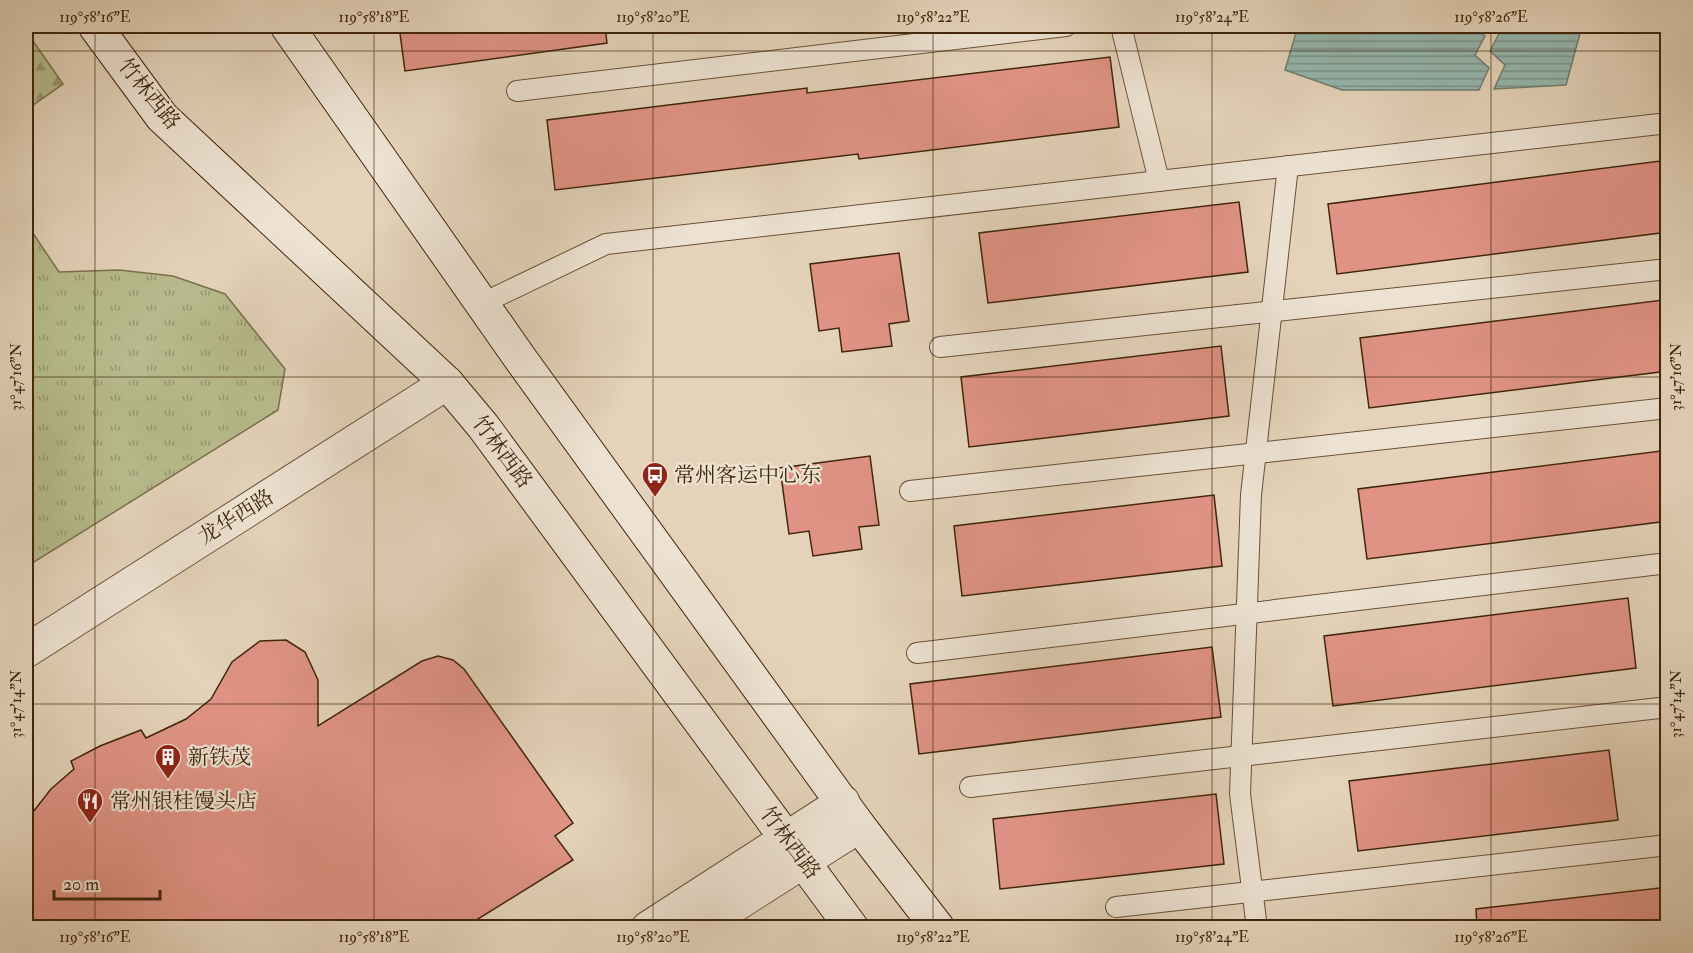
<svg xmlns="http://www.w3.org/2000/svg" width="1693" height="953" font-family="'IM FELL Double Pica','Noto Serif SC',serif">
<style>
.forest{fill:url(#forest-firs);stroke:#7c704c;stroke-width:1.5}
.park{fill:url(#park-tufts);stroke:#7c704c;stroke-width:1.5}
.water{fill:url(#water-rules);stroke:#737e6d;stroke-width:1.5}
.building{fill:#e09385;stroke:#40260b;stroke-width:1.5}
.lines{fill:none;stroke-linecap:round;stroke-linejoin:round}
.service-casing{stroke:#695137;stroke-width:22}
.minor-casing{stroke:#695137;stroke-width:35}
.tertiary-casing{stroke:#695137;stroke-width:35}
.secondary-casing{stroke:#40260b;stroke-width:35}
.service{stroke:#ede2d2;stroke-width:20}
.minor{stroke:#ede2d2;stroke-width:33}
.tertiary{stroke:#ede2d2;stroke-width:33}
.secondary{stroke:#ede2d2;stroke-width:33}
.ticks{fill:none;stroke:#40260b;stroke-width:1.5;stroke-opacity:0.45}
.labels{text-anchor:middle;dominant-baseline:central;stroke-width:4.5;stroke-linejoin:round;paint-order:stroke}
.street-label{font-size:21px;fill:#40260b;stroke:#ede2d2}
.poi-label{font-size:21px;fill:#40260b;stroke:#ede2d2;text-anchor:start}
.neatline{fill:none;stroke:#40260b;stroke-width:2}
.ticks-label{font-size:15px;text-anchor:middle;fill:#40260b}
</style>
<defs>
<pattern id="forest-firs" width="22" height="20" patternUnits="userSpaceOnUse" patternTransform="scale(1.5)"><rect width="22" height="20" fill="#b7bb8d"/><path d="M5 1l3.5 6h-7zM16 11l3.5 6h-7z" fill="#969871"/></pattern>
<pattern id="park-tufts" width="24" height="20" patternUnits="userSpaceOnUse" patternTransform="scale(1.5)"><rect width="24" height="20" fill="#b7bb8d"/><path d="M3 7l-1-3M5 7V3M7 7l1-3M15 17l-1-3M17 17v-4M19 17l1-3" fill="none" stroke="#969871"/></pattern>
<pattern id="water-rules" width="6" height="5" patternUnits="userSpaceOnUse" patternTransform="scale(1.5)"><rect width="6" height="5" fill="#95b8af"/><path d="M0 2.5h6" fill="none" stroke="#7b958d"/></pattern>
</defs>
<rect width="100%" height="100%" fill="#e4d3ba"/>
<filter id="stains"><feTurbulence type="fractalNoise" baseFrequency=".00333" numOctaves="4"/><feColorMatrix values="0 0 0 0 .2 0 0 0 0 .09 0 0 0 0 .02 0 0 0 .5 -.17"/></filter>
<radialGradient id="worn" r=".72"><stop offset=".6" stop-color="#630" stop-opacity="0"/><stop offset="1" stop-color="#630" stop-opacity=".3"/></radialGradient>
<path class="forest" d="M26 31 63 84 26 110Z"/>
<path class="park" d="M26 223 59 272 119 270 173 276 225 294 285 369 278 410 26 567Z"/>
<g class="water">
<path d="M1298 26H1474L1485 36 1475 55 1489 68 1479 90H1342L1285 70Z"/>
<path d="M1497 26H1582L1566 85 1494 89 1505 65 1490 51 1501 30Z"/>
</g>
<g class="building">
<path d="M399 26H605L607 43 405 71Z"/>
<path d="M1110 57 1119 127 859 159 858 154 555 190 547 120 807 88V93Z"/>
<path d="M1660 161 1668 232 1337 274 1328 204Z"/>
<path d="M1239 202 1248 272 988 303 979 233Z"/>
<path d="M899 253 909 321 889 324 892 346 842 352 839 328 819 331 810 264Z"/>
<path d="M1663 300 1668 333V371L1369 408 1360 338Z"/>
<path d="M1221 346 1229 416 969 447 961 377Z"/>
<path d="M1661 451 1668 521 1367 559 1358 489Z"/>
<path d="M870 456 879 525 859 527 862 549 813 556 809 531 789 534 780 468Z"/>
<path d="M1214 495 1222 566 962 596 954 526Z"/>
<path d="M1628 598 1636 668 1333 706 1324 636Z"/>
<path d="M286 640 305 652 318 680V726L422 661 438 656 453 660 464 669 573 823 555 836 573 860 465 927H26V821L51 789 74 769 71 761 100 746 141 730 146 738 186 719 211 699 232 662 260 641Z"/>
<path d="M1212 647 1221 717 919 754 910 684Z"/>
<path d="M1609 750 1618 820 1358 851 1349 781Z"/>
<path d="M1216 794 1224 864 1000 889 993 819Z"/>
<path d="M1668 887V927H1477L1476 909Z"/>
</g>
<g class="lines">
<g class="service-casing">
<g id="service">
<path d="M1121 26 1159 181"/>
<path d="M517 91 1066 26"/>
<path d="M481 304 606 244 1668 123"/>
<path d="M940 347 1668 269"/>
<path d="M910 491 1668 408"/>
<path d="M917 653 1668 563"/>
<path d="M970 787 1668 707"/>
<path d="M1116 907 1668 845"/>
<path d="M1257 928 1240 794 1251 495 1288 166"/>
</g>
</g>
<g class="minor-casing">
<path id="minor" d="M26 651 447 383"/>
</g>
<g class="tertiary-casing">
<g id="tertiary">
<path d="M648 928 843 802"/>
<path d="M699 928 859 826"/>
</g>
</g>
<g class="secondary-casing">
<g id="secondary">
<path d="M95 26 162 117 447 383 483 426 852 928"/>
<path d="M287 26 522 361 859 826 938 928"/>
</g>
</g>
<use href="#service" class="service"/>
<use href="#minor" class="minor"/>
<use href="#tertiary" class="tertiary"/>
<use href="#secondary" class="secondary"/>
</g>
<path class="ticks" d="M95 26V928M374 26V928M653 26V928M933 26V928M1212 26V928M1491 26V928M26 51H1668M26 377H1668M26 704H1668"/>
<defs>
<g id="bus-pin" transform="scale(1.35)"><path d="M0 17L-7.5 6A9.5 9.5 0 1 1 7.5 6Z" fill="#8f2418" stroke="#ede2d2"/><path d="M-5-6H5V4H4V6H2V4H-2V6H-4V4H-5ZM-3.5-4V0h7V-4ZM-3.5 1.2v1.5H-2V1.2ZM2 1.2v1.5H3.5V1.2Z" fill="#fff"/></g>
<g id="building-pin" transform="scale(1.35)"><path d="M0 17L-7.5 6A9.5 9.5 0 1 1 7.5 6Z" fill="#8f2418" stroke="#ede2d2"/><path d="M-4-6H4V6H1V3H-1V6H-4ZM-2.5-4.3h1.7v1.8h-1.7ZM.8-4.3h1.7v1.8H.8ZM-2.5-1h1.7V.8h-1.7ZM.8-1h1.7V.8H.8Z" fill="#fff"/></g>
<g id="restaurant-pin" transform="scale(1.35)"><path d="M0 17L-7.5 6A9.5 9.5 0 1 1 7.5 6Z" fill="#8f2418" stroke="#ede2d2"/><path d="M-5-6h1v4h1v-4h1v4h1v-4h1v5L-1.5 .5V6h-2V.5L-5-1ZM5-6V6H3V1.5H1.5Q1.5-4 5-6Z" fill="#fff"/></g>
</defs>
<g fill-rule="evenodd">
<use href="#bus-pin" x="655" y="475"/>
<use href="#building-pin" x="168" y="757"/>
<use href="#restaurant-pin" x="90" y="801"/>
</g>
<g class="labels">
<g class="street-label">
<text transform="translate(149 94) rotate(51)">竹林西路</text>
<text transform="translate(502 452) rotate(53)">竹林西路</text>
<text transform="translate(236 517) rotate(-32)">龙华西路</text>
<text transform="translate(790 843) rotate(53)">竹林西路</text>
</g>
<g class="poi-label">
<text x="674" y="475">常州客运中心东</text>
<text x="188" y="757">新铁茂</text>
<text x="110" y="801">常州银桂馒头店</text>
</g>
</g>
<rect width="1693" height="953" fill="none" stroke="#e4d3ba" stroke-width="66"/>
<path d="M54 890v9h106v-9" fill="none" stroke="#40260b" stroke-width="3"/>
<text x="63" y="890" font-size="18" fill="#40260b" stroke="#ede2d2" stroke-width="4.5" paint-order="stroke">20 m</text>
<rect x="33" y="33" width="1627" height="887" class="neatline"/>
<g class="ticks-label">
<text x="95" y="22">119°58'16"E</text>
<text x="374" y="22">119°58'18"E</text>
<text x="653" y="22">119°58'20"E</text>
<text x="933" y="22">119°58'22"E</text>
<text x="1212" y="22">119°58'24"E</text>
<text x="1491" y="22">119°58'26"E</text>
<text transform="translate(16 377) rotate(-90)" y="5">31°47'16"N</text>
<text transform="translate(1676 377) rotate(-90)" y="5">31°47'16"N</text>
<text transform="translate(16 704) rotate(-90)" y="5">31°47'14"N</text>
<text transform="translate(1676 704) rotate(-90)" y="5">31°47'14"N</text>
<text x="95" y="942">119°58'16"E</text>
<text x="374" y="942">119°58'18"E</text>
<text x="653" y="942">119°58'20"E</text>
<text x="933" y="942">119°58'22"E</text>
<text x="1212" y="942">119°58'24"E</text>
<text x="1491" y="942">119°58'26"E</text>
</g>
<rect width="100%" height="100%" filter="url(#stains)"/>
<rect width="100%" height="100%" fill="url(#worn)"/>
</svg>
